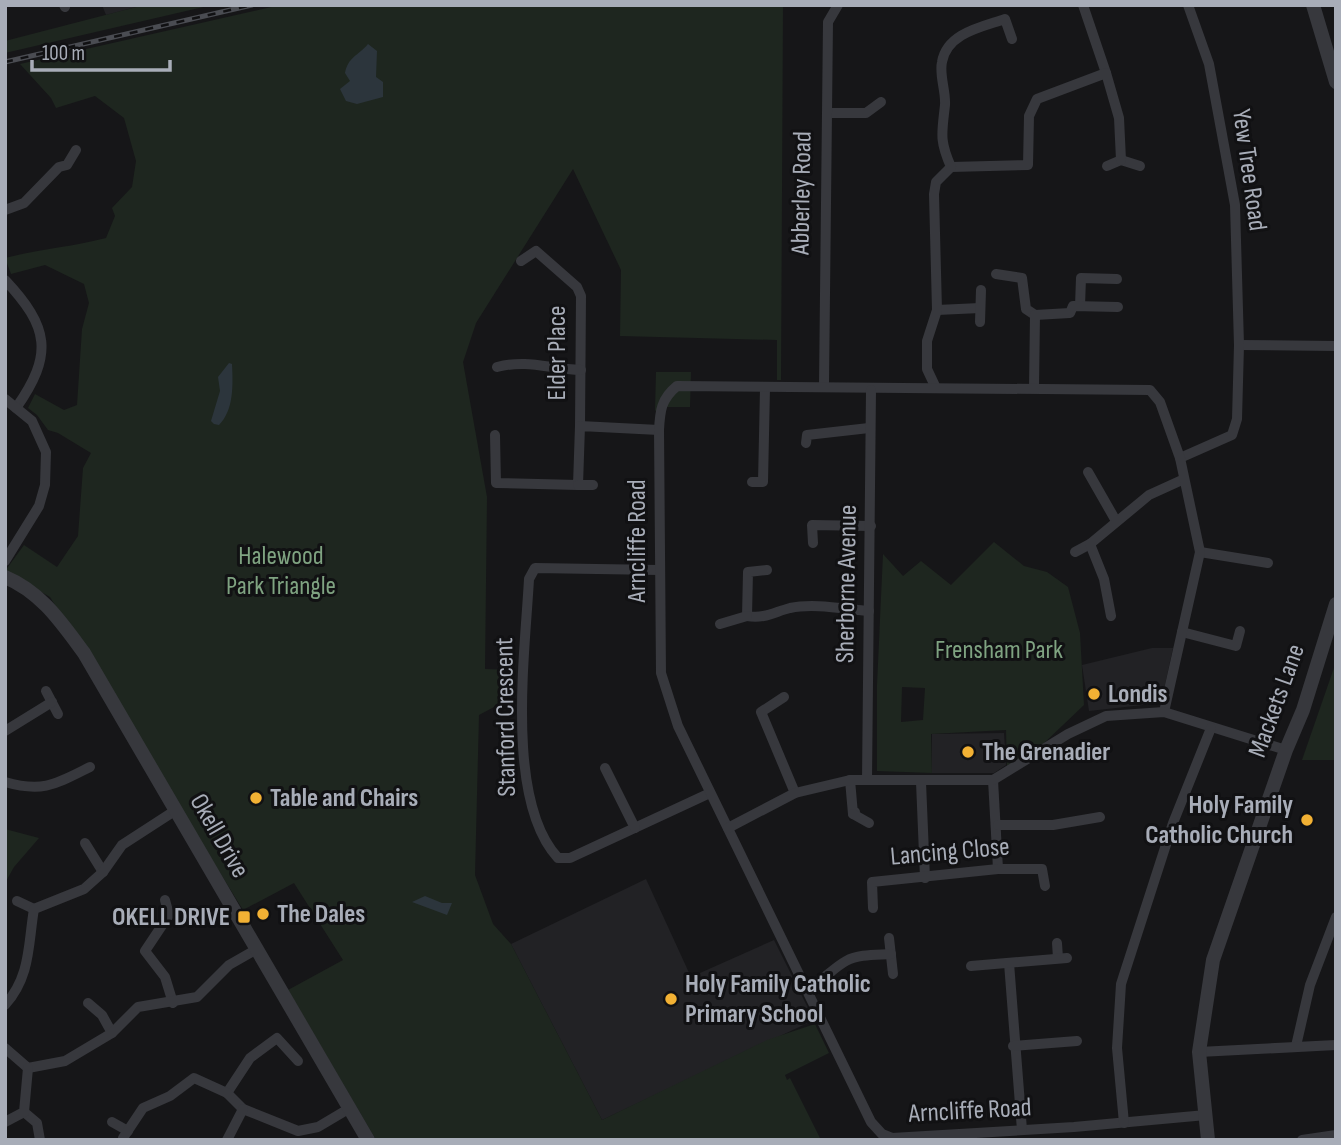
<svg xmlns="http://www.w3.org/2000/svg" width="1341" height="1145" font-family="'Sofia Sans Condensed',sans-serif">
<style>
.built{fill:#222225}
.green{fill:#1e261f;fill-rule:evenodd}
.water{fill:#2c353c}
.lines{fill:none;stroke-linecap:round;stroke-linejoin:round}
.minor{stroke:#37383d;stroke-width:10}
.tertiary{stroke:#37383d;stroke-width:14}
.rail-casing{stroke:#4a4c52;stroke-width:5}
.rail{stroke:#111113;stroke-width:2.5;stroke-dasharray:8;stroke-linecap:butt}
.poi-dot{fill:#f2b134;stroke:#111113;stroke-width:2.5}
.labels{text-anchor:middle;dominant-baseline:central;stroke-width:6;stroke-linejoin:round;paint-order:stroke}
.street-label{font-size:26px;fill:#a8adb8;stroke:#111113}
.park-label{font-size:26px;fill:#7fa381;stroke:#111113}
.poi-label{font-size:26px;font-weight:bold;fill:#a8adb8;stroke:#111113;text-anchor:start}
</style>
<rect width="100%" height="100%" fill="#161618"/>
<g class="built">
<path d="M102 5H144L106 15Z"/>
<path d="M1152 648H1173L1161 703 1089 711 1082 665Z"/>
<path d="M1004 733 1006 765 994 773H932V734Z"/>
<path d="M646 879 691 977 774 940 814 1020 602 1120 511 944Z"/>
</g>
<g class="green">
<path d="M144 5H212L5 53V41Z"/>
<path d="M280 5H783L781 380H777V340L620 336 621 270 573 169 476 323 463 362 487 497 485 669 513 670V697L479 715 475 875 493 924 511 944 602 1120 767 1040 815 1024 829 1053 785 1075 787 1080 790 1078 821 1140H376L288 990 343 960 294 883 243 910 50 597 5 571 24 545 57 567 78 536 83 468 91 453 58 433 48 430 37 415 28 408 35 394 64 410 77 405 82 329 89 303 84 284 45 265 11 274 5 258C39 249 72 247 106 238L115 216 112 208 132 187 136 161 124 118 95 96 56 108 51 98 20 64Z"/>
<path d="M656 372H691L690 407H661L660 418 655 410Z"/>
<path d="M994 542 1024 566 1047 572 1068 587 1080 633 1084 705 1042 745 1007 766 1006 730 931 734 932 773 877 771V685L883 554 903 576 921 561 951 585ZM902 687 925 688 923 720 901 722Z"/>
<path d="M1336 662V760H1302Z"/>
<path d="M5 829 39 838 14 867 5 883Z"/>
</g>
<g class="water">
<path d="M368 44 377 51 376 77 383 82V97L357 104 346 101 340 89 350 81 345 73C348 57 358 56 368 44Z"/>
<path d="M229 363 232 364C233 385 234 410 219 425L214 424 211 421 220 391 218 377Z"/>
<path d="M425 896 442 903H452L447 915 412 902Z"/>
</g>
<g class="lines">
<g class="minor">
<path d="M64 5 65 7"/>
<path d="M1083 5 1106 73"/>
<path d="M827 113H866L881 102"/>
<path d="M1107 166 1121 160 1140 166"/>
<path d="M951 167 1028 165 1029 116 1037 99 1106 73 1119 118 1121 160"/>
<path d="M5 210 24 203 59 167 67 165 76 150"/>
<path d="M521 261 536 251 577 287 581 296 580 426"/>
<path d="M996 274 1022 278 1026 309 1035 315"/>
<path d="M5 280C49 327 54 354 16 408"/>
<path d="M1080 306 1081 278 1117 279"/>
<path d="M937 310 980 308"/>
<path d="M980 322 981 290"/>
<path d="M1239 345 1336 346"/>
<path d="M497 367C528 359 549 369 581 370"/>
<path d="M824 385 828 22 838 5"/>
<path d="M935 386 927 369V341L937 310 934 194 936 182 951 167C939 140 942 133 945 105 946 91 939 75 942 62 947 33 982 27 1005 19L1012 39"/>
<path d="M1034 388 1035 315 1070 313 1073 306 1118 307"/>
<path d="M5 399 32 421 46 452 45 485 39 506 5 561"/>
<path d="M495 435 496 483 578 485 580 426 659 430"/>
<path d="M806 443 807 435 869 428"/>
<path d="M1180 458 1232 435 1237 419 1239 345 1235 205 1209 64 1188 5"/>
<path d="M1088 472 1116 521"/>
<path d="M752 482H763L765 388"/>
<path d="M578 485H593"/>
<path d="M813 543 812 525 871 526"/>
<path d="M1075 552 1090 544"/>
<path d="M1200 552 1268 563"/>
<path d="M659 570 535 568 529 579C525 654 505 801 558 858H570L710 793"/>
<path d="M767 570 748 572 747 616C765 619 774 612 790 608 814 603 844 609 869 611"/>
<path d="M1111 616 1104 579 1090 544 1149 495 1182 480"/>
<path d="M720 624 747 616"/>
<path d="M1182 632 1236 646 1240 631"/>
<path d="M46 691 58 714"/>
<path d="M784 697 761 712 795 793"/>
<path d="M1164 712 1200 552 1180 458 1160 402 1150 390 677 386C661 399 660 411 659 430L661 673 678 726 871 1122 882 1134 892 1138 1074 1127 1206 1115"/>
<path d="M5 731 52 702"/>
<path d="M605 768 635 828"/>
<path d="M850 780 853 814 855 812"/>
<path d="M867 780 871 390"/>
<path d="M993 780 998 869"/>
<path d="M5 782C43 793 56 784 90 767"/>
<path d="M921 782 925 878"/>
<path d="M853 814 869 823"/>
<path d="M998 825H1053L1100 817"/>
<path d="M728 828 795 793 850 780H993L1068 734 1106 716 1164 712 1286 750"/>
<path d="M85 843 103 872"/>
<path d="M165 900 169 915 145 951 165 977 173 1003"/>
<path d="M17 901 34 909"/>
<path d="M873 908 872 882 998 869H1042L1045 886"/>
<path d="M889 938 893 974"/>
<path d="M1057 943 1058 958"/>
<path d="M1009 963 1022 1130"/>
<path d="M971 966 1067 958"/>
<path d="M804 989C822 983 830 970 846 961 859 954 876 955 891 954"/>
<path d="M88 1003 102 1015 112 1033"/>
<path d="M5 1005C31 976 28 944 34 909L84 889 103 872 122 845 176 810"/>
<path d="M1013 1046 1077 1041"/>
<path d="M1296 1046 1310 985 1336 917"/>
<path d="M5 1048 28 1068 65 1061 112 1033 138 1007 197 997 229 965 257 949"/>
<path d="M1199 1052 1336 1045"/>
<path d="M227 1093 250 1058 277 1038 298 1061"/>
<path d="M24 1112 37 1123 40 1140"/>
<path d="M5 1122 24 1112 28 1068"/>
<path d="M112 1122 128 1131"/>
<path d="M1124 1123 1117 1048 1121 984 1173 823 1211 728"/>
<path d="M123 1138 143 1108 170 1096 194 1078 227 1093 243 1109 298 1131 318 1127 350 1108"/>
<path d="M227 1140 243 1109"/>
<path d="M1302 1140 1336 1135"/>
</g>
<g class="tertiary">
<path d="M1313 5 1336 82"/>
<path d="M5 577C41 592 61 622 84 653L368 1140"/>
<path d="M1208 1140 1199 1052 1213 960 1286 750 1303 710 1336 604"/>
</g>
<g class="rail-casing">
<path id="rail" d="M5 62 252 5"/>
</g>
<use href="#rail" class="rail"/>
</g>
<g class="poi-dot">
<circle cx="1094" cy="694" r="7"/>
<circle cx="968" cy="752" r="7"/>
<circle cx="256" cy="798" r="7"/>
<circle cx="1307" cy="820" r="7"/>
<circle cx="263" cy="914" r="7"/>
<rect x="237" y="910" width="14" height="14" rx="3.5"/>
<circle cx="671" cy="999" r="7"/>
</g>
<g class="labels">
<g class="street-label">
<text transform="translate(1249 170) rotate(82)">Yew Tree Road</text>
<text transform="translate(802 193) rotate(-89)">Abberley Road</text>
<text transform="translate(557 353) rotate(-90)">Elder Place</text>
<text transform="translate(637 541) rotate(-90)">Arncliffe Road</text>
<text transform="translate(847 584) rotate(-89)">Sherborne Avenue</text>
<text transform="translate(1277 701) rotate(-70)">Mackets Lane</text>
<text transform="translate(506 717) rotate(-91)">Stanford Crescent</text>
<text transform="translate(219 836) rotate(60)">Okell Drive</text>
<text transform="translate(950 852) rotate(-5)">Lancing Close</text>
<text transform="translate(970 1111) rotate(-3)">Arncliffe Road</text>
</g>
<g class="park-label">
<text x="281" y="556">Halewood<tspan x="281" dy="30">Park Triangle</tspan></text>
<text x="999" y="650">Frensham Park</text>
</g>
<g class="poi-label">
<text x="1108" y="694">Londis</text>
<text x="982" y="752">The Grenadier</text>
<text x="270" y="798">Table and Chairs</text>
<text x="1293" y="805" text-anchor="end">Holy Family<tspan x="1293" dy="30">Catholic Church</tspan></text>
<text x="277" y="914">The Dales</text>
<text x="230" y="917" text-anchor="end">OKELL DRIVE</text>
<text x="685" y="984">Holy Family Catholic<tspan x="685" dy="30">Primary School</tspan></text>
</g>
</g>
<rect width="1341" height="1145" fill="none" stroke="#a8adb8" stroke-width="14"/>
<path d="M32 60v10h138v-10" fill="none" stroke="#a8adb8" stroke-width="3.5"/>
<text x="42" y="60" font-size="21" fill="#a8adb8" stroke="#111113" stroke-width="5" paint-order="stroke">100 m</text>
</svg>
